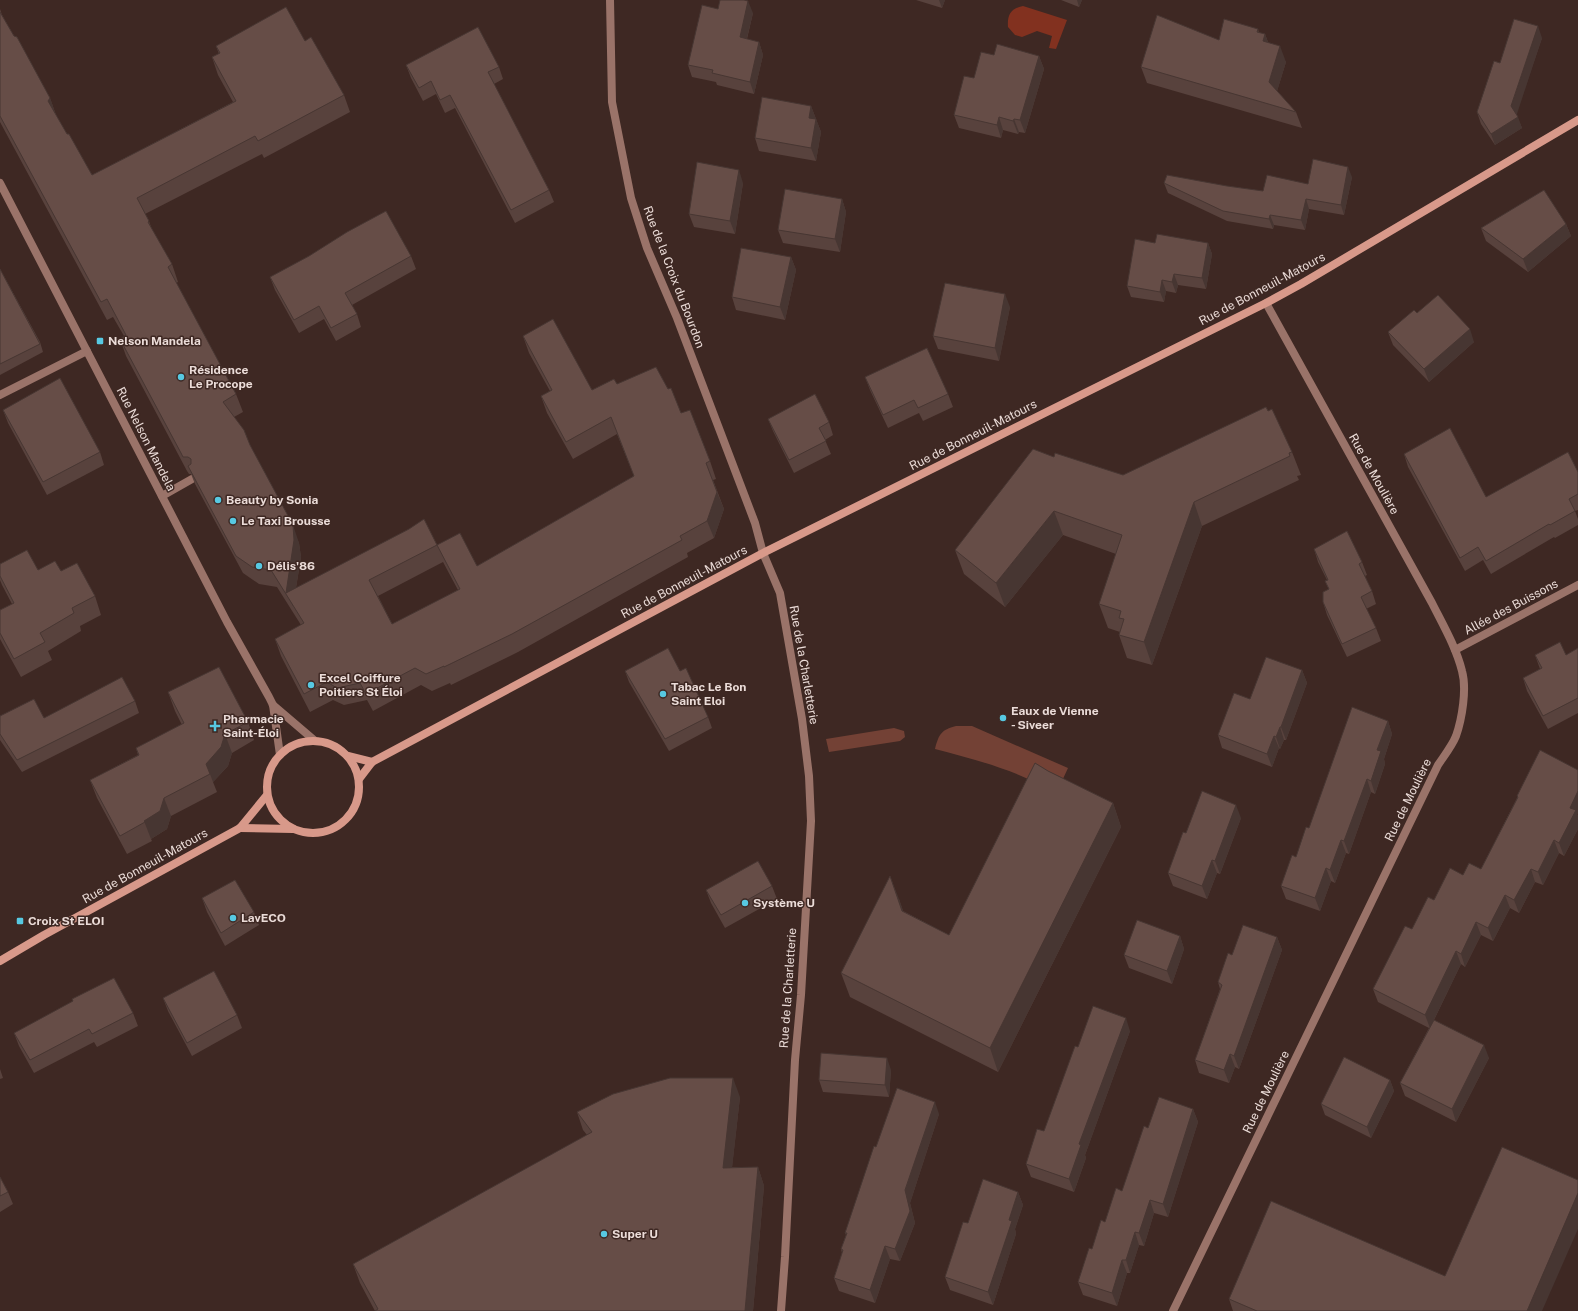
<svg xmlns="http://www.w3.org/2000/svg" width="1578" height="1311" font-family="'Public Sans',sans-serif">
<style>
.green{fill:#734135}
.water{fill:#82311f}
.lines{fill:none;stroke-linecap:round;stroke-linejoin:round}
.street{stroke:#9a7369;stroke-width:8}
.secondary{stroke:#d8998a;stroke-width:8}
.wall{fill:#58423d;fill-rule:evenodd}
.shaded-wall{fill:#473632}
.building{fill:#664d47;stroke:#473632;fill-rule:evenodd}
.poi-dot{fill:#57c9e2;stroke:#3e2823;stroke-width:1.5}
.labels{text-anchor:middle;dominant-baseline:central;stroke-width:3;stroke-linejoin:round;paint-order:stroke}
.street-label{font-size:12px;fill:#ebdcd8;stroke:#3e2823}
.poi-label{font-size:12px;font-weight:bold;fill:#ebdcd8;stroke:#3e2823;text-anchor:start}
</style>
<rect width="100%" height="100%" fill="#3e2823"/>
<g class="green">
<path d="M956 726H972L1068 768 1056 794C1020 771 977 760 935 749 939 734 941 730 956 726Z"/>
<path d="M894 728 904 731 905 737 900 741 829 752 826 739Z"/>
</g>
<path class="water" d="M1023 6 1067 20 1056 49 1049 48 1052 36 1037 31 1022 37 1015 35 1008 27C1007 15 1011 8 1023 6Z"/>
<g class="lines">
<g class="street">
<path d="M610 0 612 102 631 198 647 248 677 318 755 523 763 553 780 593 802 719 809 776 811 821 801 995 795 1060 785 1257 781 1311"/>
<path d="M0 183 227 622 269 697 273 705 280 755"/>
<path d="M0 395 87 351"/>
<path d="M162 496 192 479"/>
<path d="M1455 650 1578 585"/>
<path d="M273 705 314 740"/>
<path d="M1173 1311 1438 765C1444 756 1452 746 1456 736 1462 719 1467 689 1462 671 1456 647 1443 625 1432 603L1266 303"/>
</g>
<g class="secondary">
<circle cx="313" cy="787" r="46"/>
<path d="M348 756 372 762"/>
<path d="M359 779 372 762 763 553 1266 303 1301 284 1578 120"/>
<path d="M240 828 293 829"/>
<path d="M0 961 44 935 240 828 267 795"/>
</g>
</g>
<g class="wall">
<path d="M916 0H945L942 8Z"/>
<path d="M1061 0H1082L1079 7Z"/>
<path d="M0 9 2 15 14 36 50 98 56 115 67 134 92 175 233 102 218 75 212 57 219 54 216 46 305 41 344 95 350 112 264 158 262 154 145 214 149 221 152 230 172 264 178 282 176 283 236 394 243 412 234 417 250 445 299 543 301 557 296 588 437 545 477 566 634 476 617 434 573 459 547 413 541 396 550 391 529 353 523 336 592 390 617 384 681 413 710 461 716 479 713 480 724 509 714 538 687 553 688 557 518 652 451 685 450 683 432 691 421 685 373 711 367 700 344 705 333 700 310 712 281 656 275 639 301 625 277 587 259 584 243 573 195 484 191 474H189L187 471 126 356 120 339 124 336 113 317 107 320 0 122ZM443 562 458 590 392 624 378 596Z"/>
<path d="M718 9 753 13 747 39 759 42 763 55 754 94 717 85 716 82 692 77 688 65Z"/>
<path d="M1258 29 1259 33 1265 34 1268 42 1286 62 1277 91 1296 112 1302 128 1147 83 1141 67 1219 40Z"/>
<path d="M1542 38 1516 114 1522 128 1495 145 1481 124 1477 112 1500 63Z"/>
<path d="M994 55 1039 56 1044 69 1025 133 1019 132 1018 134 1003 130 1001 138 959 128 954 115 974 78Z"/>
<path d="M406 65 499 67 503 79 494 84 549 190 554 202 515 223 455 108 445 113 436 94 423 101 411 78Z"/>
<path d="M811 106 821 132 816 161 759 151 755 138Z"/>
<path d="M1352 177 1344 215 1309 209 1305 230 1274 225 1273 229 1227 221 1168 193 1164 183 1227 186 1263 191Z"/>
<path d="M743 183 735 234 694 227 689 214Z"/>
<path d="M842 199 846 212 840 252 783 243 778 230Z"/>
<path d="M1566 224 1571 236 1528 272 1486 241 1481 228Z"/>
<path d="M1155 243H1208L1212 254 1206 289 1178 285 1176 293 1166 291 1164 302 1131 297 1127 286Z"/>
<path d="M411 256 416 269 352 305 357 314 361 327 336 341 324 319 299 333 275 290 270 277Z"/>
<path d="M791 257 796 270 785 320 736 310 732 297Z"/>
<path d="M0 269 40 342 43 352 0 375Z"/>
<path d="M1010 307 999 361 938 349 933 336Z"/>
<path d="M1417 313 1474 342 1429 382 1393 345 1388 332Z"/>
<path d="M865 377 948 394 953 407 923 421 919 413 888 428 870 390Z"/>
<path d="M3 410 100 452 104 465 47 495 8 423Z"/>
<path d="M768 419 829 422 833 435 825 440 831 454 794 473 773 431Z"/>
<path d="M1292 452 1301 475 1297 476 1299 480 1202 526 1152 665 1127 658 1119 635 1120 632 1108 628 1099 604 1116 554 1063 535 1005 607 964 574 955 550 1054 457 1123 475Z"/>
<path d="M1404 454 1486 497 1578 472V510L1575 511 1578 519V525L1555 538 1554 537 1491 574 1483 560 1465 571 1408 467Z"/>
<path d="M1314 549 1362 562 1367 575 1365 576 1372 591 1376 604 1366 609 1376 628 1381 641 1347 657 1327 615 1323 602 1329 590 1325 581 1327 580 1318 562Z"/>
<path d="M0 564 38 570 61 571 95 596 101 615 80 626 81 631 48 651 52 660 21 677 0 639V610L12 604 2 585 0 580Z"/>
<path d="M1578 648V713L1548 729 1527 691 1523 678 1540 669 1535 655H1566Z"/>
<path d="M1302 670 1307 683 1286 740H1284L1280 749 1279 748 1272 767 1222 748 1218 735 1250 699Z"/>
<path d="M625 671H680L708 717 712 728 669 751 629 682Z"/>
<path d="M168 692 248 722 254 740 232 753 228 766 213 782 217 792 171 816 167 829 151 839 152 841 127 854 97 798 90 780 138 755 136 748 182 725 175 711Z"/>
<path d="M135 701 139 713 22 772 0 740V716L44 718Z"/>
<path d="M1388 721 1392 734 1384 759 1385 764 1375 794 1371 792 1349 854 1346 853 1335 883 1331 881 1320 911 1286 899 1281 886 1296 857 1309 828Z"/>
<path d="M1578 770V813L1577 814 1578 816V829L1564 856 1559 853 1543 885 1535 882 1519 913 1510 908 1493 941 1481 935 1465 967 1461 964 1434 1020 1489 1058 1456 1122 1405 1096 1400 1083 1429 1028 1378 1002 1373 989 1412 929 1434 900 1481 869 1517 798V796Z"/>
<path d="M1048 771 1113 803 1121 827 998 1072 850 997 841 973 899 899 903 911 949 935Z"/>
<path d="M1241 818 1220 874 1217 873 1207 899 1173 886 1168 873 1186 833Z"/>
<path d="M772 886 777 899 725 928 711 903 706 890Z"/>
<path d="M202 898 254 912 259 925 225 946 207 912Z"/>
<path d="M1180 936 1184 949 1172 984 1129 968 1124 955Z"/>
<path d="M1277 937 1282 950 1239 1069 1235 1067 1229 1083 1199 1073 1195 1060 1220 989 1218 982 1232 955Z"/>
<path d="M163 998 237 1015 242 1028 192 1056 168 1011Z"/>
<path d="M133 1013 138 1026 97 1047 94 1042 34 1073 19 1046 14 1033Z"/>
<path d="M1130 1031 1085 1155 1086 1158 1074 1192 1031 1177 1026 1164 1044 1131 1078 1047Z"/>
<path d="M0 1069 3 1078 0 1079Z"/>
<path d="M891 1070 889 1097 823 1092 819 1080Z"/>
<path d="M1390 1080 1394 1091 1371 1138 1325 1115 1321 1104Z"/>
<path d="M740 1097 732 1167H758L764 1186 753 1311H375L360 1283 353 1264 587 1135 583 1130 577 1112Z"/>
<path d="M1193 1109 1198 1122 1168 1217 1154 1213 1144 1246 1139 1245 1130 1273H1127L1117 1306 1083 1295 1078 1282 1092 1249 1105 1222 1122 1191 1148 1128Z"/>
<path d="M939 1114 910 1203 915 1223 900 1261 890 1259 875 1303 839 1291 834 1278 842 1253 841 1249 846 1235 845 1233 876 1147Z"/>
<path d="M0 1177 8 1192 13 1204 0 1212Z"/>
<path d="M1018 1192 1023 1205 1015 1229 1016 1234 993 1305 950 1290 945 1277 968 1223Z"/>
<path d="M1445 1276 1542 1311H1233L1229 1299Z"/>
</g>
<g class="shaded-wall">
<path d="M939 0H945L942 8Z"/>
<path d="M1077 0H1082L1079 7Z"/>
<path d="M748 1 753 13 744 50 740 37Z"/>
<path d="M1538 26 1542 38 1516 117 1511 106Z"/>
<path d="M1265 34 1271 51 1263 41Z"/>
<path d="M759 42 763 55 754 94 750 82Z"/>
<path d="M1280 46 1286 62 1275 98 1269 82Z"/>
<path d="M1039 56 1044 69 1025 133 1020 120Z"/>
<path d="M50 98 56 115 48 101Z"/>
<path d="M811 106 816 119 814 131 809 118Z"/>
<path d="M999 117 1003 130 1001 138 997 125Z"/>
<path d="M1518 117 1522 128 1495 145 1491 134Z"/>
<path d="M816 119 821 132 816 161 811 148Z"/>
<path d="M1014 119 1019 132 1018 134 1013 121Z"/>
<path d="M1348 167 1352 177 1344 215 1341 205Z"/>
<path d="M739 170 743 183 735 234 730 221Z"/>
<path d="M842 199 846 212 840 252 835 239Z"/>
<path d="M1306 199 1309 209 1305 230 1301 220Z"/>
<path d="M1270 215 1274 225 1273 229 1269 219Z"/>
<path d="M1566 224 1571 236 1528 272 1523 259Z"/>
<path d="M1208 243 1212 254 1206 289 1202 278Z"/>
<path d="M791 257 796 270 785 320 780 307Z"/>
<path d="M1174 274 1178 285 1176 293 1172 282Z"/>
<path d="M1162 280 1166 291 1164 302 1160 292Z"/>
<path d="M1005 294 1010 307 999 361 995 348Z"/>
<path d="M1470 329 1474 342 1429 382 1424 369Z"/>
<path d="M717 492 724 509 714 538 707 521Z"/>
<path d="M1194 502 1202 526 1152 665 1144 642Z"/>
<path d="M1054 511 1063 535 1005 607 996 583Z"/>
<path d="M293 525 299 543 301 557 293 606 286 593Z"/>
<path d="M1302 670 1307 683 1286 740 1281 727Z"/>
<path d="M1388 721 1392 734 1384 759 1385 764 1375 794 1371 781 1377 750Z"/>
<path d="M1280 727 1284 740 1280 749 1276 737Z"/>
<path d="M225 734 232 753 228 766 213 782 210 774 206 764Z"/>
<path d="M1274 736 1279 748 1272 767 1267 754Z"/>
<path d="M1367 779 1371 792 1349 854 1344 841Z"/>
<path d="M1578 791V813L1577 814 1578 816V829L1564 856 1559 843 1570 808Z"/>
<path d="M164 798 171 816 167 829 151 839 144 821Z"/>
<path d="M1113 803 1121 827 998 1072 990 1048Z"/>
<path d="M1236 805 1241 818 1220 874 1215 861Z"/>
<path d="M1341 840 1346 853 1335 883 1330 870Z"/>
<path d="M1554 840 1559 853 1543 885 1538 872Z"/>
<path d="M1212 860 1217 873 1207 899 1202 886Z"/>
<path d="M1326 868 1331 881 1320 911 1315 898Z"/>
<path d="M1531 869 1535 882 1519 913 1514 900Z"/>
<path d="M890 876 899 899 911 934 902 911Z"/>
<path d="M1505 895 1510 908 1493 941 1488 928Z"/>
<path d="M1476 922 1481 935 1465 967 1461 954Z"/>
<path d="M1180 936 1184 949 1172 984 1167 971Z"/>
<path d="M1277 937 1282 950 1239 1069 1234 1056Z"/>
<path d="M1456 951 1461 964 1430 1028 1425 1015Z"/>
<path d="M1126 1018 1130 1031 1085 1155 1086 1158 1074 1192 1069 1179 1079 1144Z"/>
<path d="M1484 1045 1489 1058 1456 1122 1452 1109Z"/>
<path d="M1230 1054 1235 1067 1229 1083 1224 1070Z"/>
<path d="M887 1058 891 1070 889 1097 885 1085Z"/>
<path d="M733 1078 740 1097 730 1186 723 1168Z"/>
<path d="M1390 1080 1394 1091 1371 1138 1367 1127Z"/>
<path d="M935 1102 939 1114 910 1203 915 1223 900 1261 895 1249 905 1190Z"/>
<path d="M1193 1109 1198 1122 1168 1217 1163 1204Z"/>
<path d="M758 1167 764 1186 753 1311H745Z"/>
<path d="M1018 1192 1023 1205 1015 1229 1016 1234 993 1305 988 1292 1009 1220Z"/>
<path d="M1578 1193V1229L1542 1311H1527Z"/>
<path d="M1150 1200 1154 1213 1144 1246 1139 1233Z"/>
<path d="M1135 1232 1139 1245 1130 1273 1126 1260Z"/>
<path d="M885 1246 890 1259 875 1303 870 1290Z"/>
<path d="M1122 1260 1127 1273 1117 1306 1112 1293Z"/>
</g>
<g class="building">
<path d="M720 0H744L748 1 740 37 759 42 750 82 712 73 713 70 688 65 702 5 718 9Z"/>
<path d="M286 7 305 41 311 37 344 95 258 141 255 136 137 198 149 221 148 222 172 264 168 267 236 394 223 402 244 430 250 445 293 525 294 540 286 593 409 529 424 519 437 545 460 533 477 566 634 476 611 417 566 442 541 396 552 390 523 336 553 319 592 390 614 379 617 384 656 367 668 389 671 388 681 413 690 410 710 461 706 463 717 492 707 521 680 536 682 540 512 634 444 667V666L426 674 415 668 366 694 360 683 337 688 327 682 304 694 275 639 304 623 271 570 252 567 236 556 188 466 191 464V459L188 457H183L181 453 120 339 126 335 107 299 101 302 0 116V12L14 36 17 37 50 98 48 101 67 134H69L92 175 236 101 212 57 220 53 216 46ZM437 545 460 589 392 624 369 580Z"/>
<path d="M1157 15 1219 40 1224 19 1258 29 1257 32 1265 34 1263 41 1280 46 1269 82 1296 112 1141 67Z"/>
<path d="M1514 19 1538 26 1511 106 1518 117 1491 134 1477 112 1494 61 1500 63Z"/>
<path d="M478 27 499 67 488 72 549 190 511 210 450 95 440 100 431 81 419 88 406 65Z"/>
<path d="M997 44 1039 56 1020 120 1014 119 1013 121 999 117 997 125 954 115 964 76 974 78 981 52 994 55Z"/>
<path d="M762 97 811 106 809 118 816 119 811 148 755 138Z"/>
<path d="M1313 159 1348 167 1341 205 1306 199 1301 220 1270 215 1269 219 1223 211 1164 183 1167 175 1227 186 1263 191 1267 175 1308 184Z"/>
<path d="M697 162 739 170 730 221 689 214Z"/>
<path d="M785 189 842 199 835 239 778 230Z"/>
<path d="M1544 190 1566 224 1523 259 1481 228Z"/>
<path d="M386 211 411 256 345 293 357 314 331 328 319 306 294 320 270 277 309 256 347 232Z"/>
<path d="M1157 234 1208 243 1202 278 1174 274 1172 282 1162 280 1160 292 1127 286 1135 239 1155 243Z"/>
<path d="M741 248 791 257 780 307 732 297Z"/>
<path d="M0 269 40 344 0 364Z"/>
<path d="M945 283 1005 294 995 348 933 336Z"/>
<path d="M1438 295 1470 329 1424 369 1388 332 1414 310 1417 313Z"/>
<path d="M927 348 948 394 918 408 914 400 883 415 865 377Z"/>
<path d="M60 378 100 452 43 482 3 410Z"/>
<path d="M815 394 829 422 819 428 826 441 789 460 768 419Z"/>
<path d="M1266 407 1268 411 1272 409 1292 452 1289 453 1290 456 1194 502 1144 642 1119 635 1124 619 1119 618 1121 611 1099 604 1122 535 1054 511 996 583 955 550 1033 449 1054 457 1055 453 1123 475Z"/>
<path d="M1450 428 1486 497 1568 452 1578 472V494L1569 499 1575 511 1550 525 1549 524 1486 561 1478 547 1460 558 1404 454Z"/>
<path d="M1347 531 1362 562 1359 564 1372 591 1361 597 1376 628 1342 644 1323 602V592L1329 589 1325 581 1328 580 1314 549Z"/>
<path d="M27 550 38 570 55 561 61 571 77 563 95 596 72 608 74 613 40 633 45 642 14 659 0 633V610L14 603 0 576V564Z"/>
<path d="M1560 642 1566 655 1578 648V698L1543 716 1523 678 1542 668 1535 655Z"/>
<path d="M668 648 680 671 686 668 708 717 665 739 625 671Z"/>
<path d="M1266 657 1302 670 1281 727H1280L1276 737 1274 736 1267 754 1218 735 1234 693 1250 699Z"/>
<path d="M219 667 248 722 225 734 221 747 206 764 210 774 164 798 160 811 144 821 145 822 120 836 90 780 139 755 136 748 184 723 168 692Z"/>
<path d="M122 677 135 701 17 760 0 734V716L34 699 44 718Z"/>
<path d="M1352 707 1388 721 1377 750 1381 751 1371 781 1367 779 1344 841 1341 840 1330 870 1326 868 1315 898 1281 886 1292 855 1296 857 1306 827 1309 828Z"/>
<path d="M1540 750 1578 770V791L1570 808 1576 810 1559 843 1554 840 1538 872 1531 869 1514 900 1505 895 1488 928 1476 922 1461 954 1456 951 1425 1015 1373 989 1405 926 1412 929 1428 897 1434 900 1450 868 1463 875 1469 863 1481 869 1518 797 1517 796Z"/>
<path d="M1035 763 1048 771 1113 803 990 1048 841 973 890 876 902 911 949 935Z"/>
<path d="M1202 791 1236 805 1215 861 1212 860 1202 886 1168 873 1183 832 1186 833Z"/>
<path d="M758 861 772 886 721 915 706 890Z"/>
<path d="M235 880 254 912 221 933 202 898Z"/>
<path d="M1137 920 1180 936 1167 971 1124 955Z"/>
<path d="M1243 925 1277 937 1234 1056 1230 1054 1224 1070 1195 1060 1222 985 1218 982 1228 953 1232 955Z"/>
<path d="M214 971 237 1015 187 1043 163 998Z"/>
<path d="M114 978 133 1013 92 1034 89 1029 30 1060 14 1033 73 1001 72 999Z"/>
<path d="M1093 1006 1126 1018 1079 1144 1081 1145 1069 1179 1026 1164 1037 1129 1044 1131 1075 1046 1078 1047Z"/>
<path d="M1434 1020 1484 1045 1452 1109 1400 1083Z"/>
<path d="M821 1053 887 1058 885 1085 819 1080Z"/>
<path d="M1344 1057 1390 1080 1367 1127 1321 1104Z"/>
<path d="M670 1078H733L723 1168 758 1167 745 1311H375L378 1309 353 1264 592 1132 577 1112 613 1094Z"/>
<path d="M897 1088 935 1102 905 1190 910 1211 895 1249 885 1246 870 1290 834 1278 843 1250 841 1249 847 1233H845L874 1146 876 1147Z"/>
<path d="M1159 1097 1193 1109 1163 1204 1150 1200 1139 1233 1135 1232 1126 1260H1122L1112 1293 1078 1282 1089 1248 1092 1249 1101 1220 1105 1222 1116 1188 1122 1191 1144 1126 1148 1128Z"/>
<path d="M1502 1147 1578 1180V1193L1527 1311H1257L1229 1299 1271 1201 1445 1276Z"/>
<path d="M0 1177 8 1192 0 1196Z"/>
<path d="M983 1179 1018 1192 1009 1220 1012 1221 988 1292 945 1277 963 1222 968 1223Z"/>
</g>
<g class="poi-dot">
<rect x="96" y="337" width="8" height="8" rx="2"/>
<circle cx="181" cy="377" r="4"/>
<circle cx="218" cy="500" r="4"/>
<circle cx="233" cy="521" r="4"/>
<circle cx="259" cy="566" r="4"/>
<circle cx="311" cy="685" r="4"/>
<circle cx="663" cy="694" r="4"/>
<circle cx="1003" cy="718" r="4"/>
<path d="M213 720h4v4h4v4h-4v4h-4v-4h-4v-4h4z"/>
<circle cx="745" cy="903" r="4"/>
<circle cx="233" cy="918" r="4"/>
<rect x="16" y="917" width="8" height="8" rx="2"/>
<circle cx="604" cy="1234" r="4"/>
</g>
<g class="labels">
<g class="street-label">
<text transform="translate(674 277) rotate(69)">Rue de la Croix du Bourdon</text>
<text transform="translate(1262 289) rotate(-28)">Rue de Bonneuil-Matours</text>
<text transform="translate(973 435) rotate(-27)">Rue de Bonneuil-Matours</text>
<text transform="translate(146 439) rotate(63)">Rue Nelson Mandela</text>
<text transform="translate(1374 474) rotate(61)">Rue de Moulière</text>
<text transform="translate(684 582) rotate(-28)">Rue de Bonneuil-Matours</text>
<text transform="translate(1511 607) rotate(-28)">Allée des Buissons</text>
<text transform="translate(804 665) rotate(80)">Rue de la Charletterie</text>
<text transform="translate(1408 800) rotate(-64)">Rue de Moulière</text>
<text transform="translate(145 866) rotate(-29)">Rue de Bonneuil-Matours</text>
<text transform="translate(788 988) rotate(-86)">Rue de la Charletterie</text>
<text transform="translate(1266 1092) rotate(-64)">Rue de Moulière</text>
</g>
<g class="poi-label">
<text x="108" y="341">Nelson Mandela</text>
<text x="189" y="370">Résidence<tspan x="189" dy="14">Le Procope</tspan></text>
<text x="226" y="500">Beauty by Sonia</text>
<text x="241" y="521">Le Taxi Brousse</text>
<text x="267" y="566">Délis'86</text>
<text x="319" y="678">Excel Coiffure<tspan x="319" dy="14">Poitiers St Éloi</tspan></text>
<text x="671" y="687">Tabac Le Bon<tspan x="671" dy="14">Saint Eloi</tspan></text>
<text x="1011" y="711">Eaux de Vienne<tspan x="1011" dy="14">- Siveer</tspan></text>
<text x="223" y="719">Pharmacie<tspan x="223" dy="14">Saint-Éloi</tspan></text>
<text x="753" y="903">Système U</text>
<text x="241" y="918">LavECO</text>
<text x="28" y="921">Croix St ELOI</text>
<text x="612" y="1234">Super U</text>
</g>
</g>
</svg>
